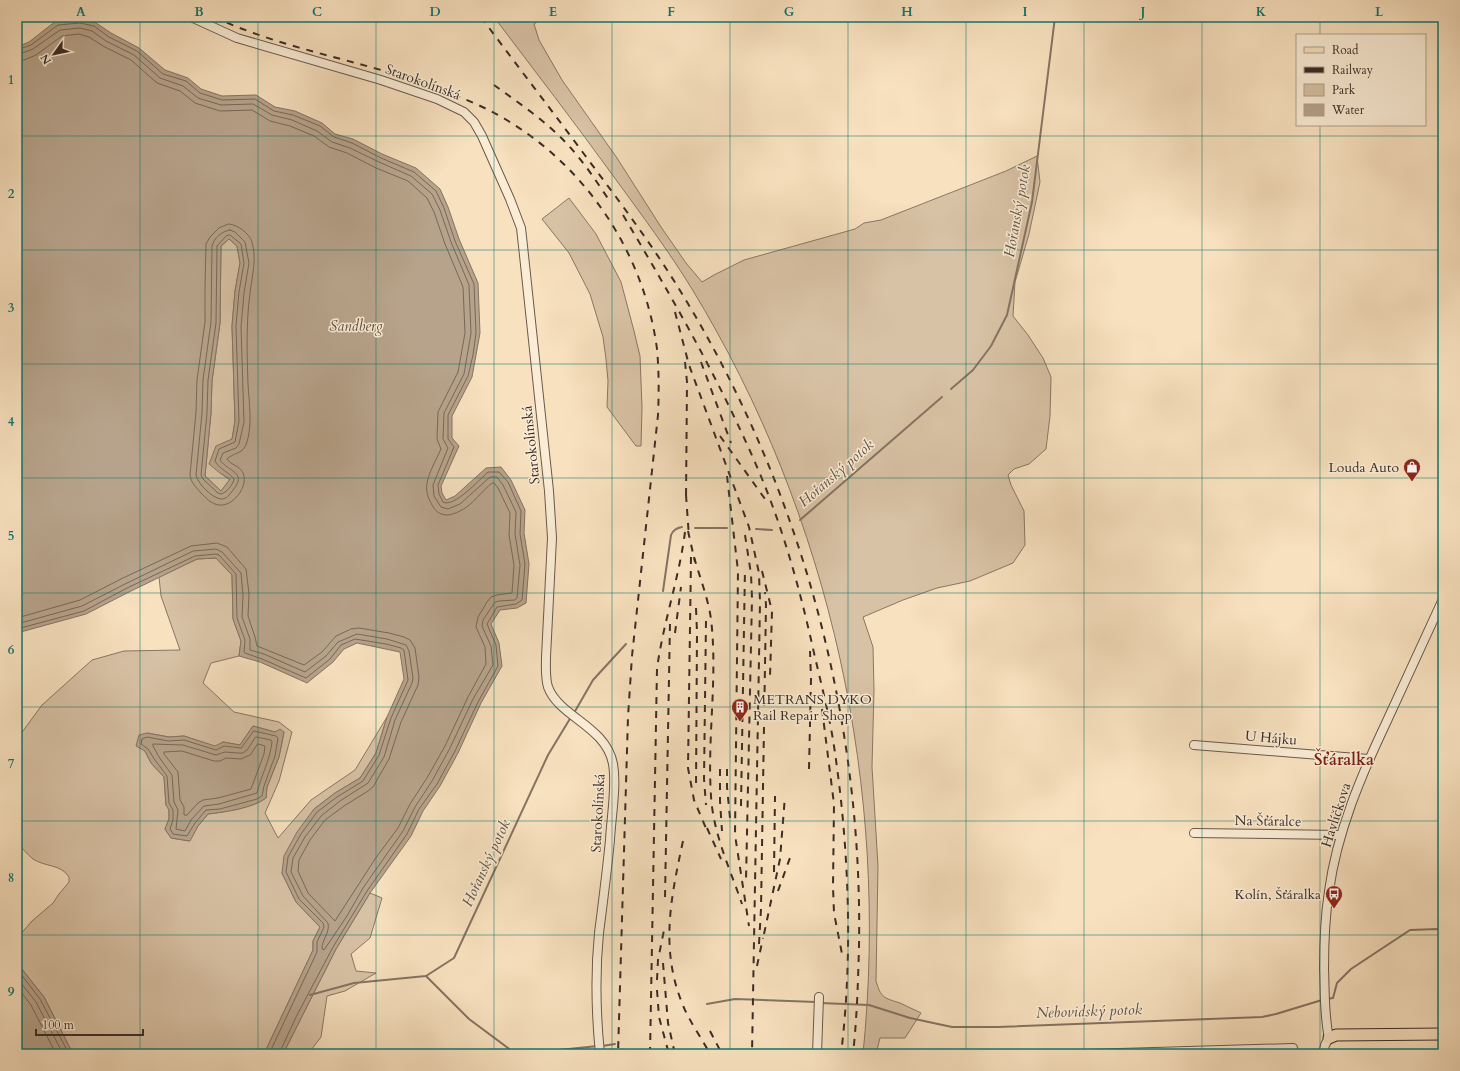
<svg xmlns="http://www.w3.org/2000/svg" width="1460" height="1071" font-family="Cardo,serif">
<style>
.green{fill:#d8c2a5;stroke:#897766;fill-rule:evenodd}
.water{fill:#b7a38b;stroke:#857363;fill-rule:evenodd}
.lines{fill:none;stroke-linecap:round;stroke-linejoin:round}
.shore{stroke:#786858;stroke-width:1}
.stream{stroke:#857363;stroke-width:2}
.minor-casing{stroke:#6a594c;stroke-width:10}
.major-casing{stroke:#3a2c26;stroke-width:13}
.minor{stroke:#faecd5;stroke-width:8}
.major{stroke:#f8e1bf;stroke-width:11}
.rail{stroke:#3a2c26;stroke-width:2;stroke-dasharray:7 7;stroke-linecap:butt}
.grid{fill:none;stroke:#0f766e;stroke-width:1;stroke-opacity:0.55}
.labels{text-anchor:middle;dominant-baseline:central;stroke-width:3;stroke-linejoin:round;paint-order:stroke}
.street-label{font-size:14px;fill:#3a2c26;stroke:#faecd5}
.poi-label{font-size:14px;fill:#3a2c26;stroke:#faecd5;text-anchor:end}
.water-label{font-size:15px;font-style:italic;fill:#605044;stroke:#faecd5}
.quarter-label{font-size:16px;font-weight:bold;fill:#7a1f14;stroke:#faecd5}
.neatline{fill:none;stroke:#0f766e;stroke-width:1.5}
.grid-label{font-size:13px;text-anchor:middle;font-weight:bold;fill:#0f766e}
</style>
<rect width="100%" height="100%" fill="#f8e1bf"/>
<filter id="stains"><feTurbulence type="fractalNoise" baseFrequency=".005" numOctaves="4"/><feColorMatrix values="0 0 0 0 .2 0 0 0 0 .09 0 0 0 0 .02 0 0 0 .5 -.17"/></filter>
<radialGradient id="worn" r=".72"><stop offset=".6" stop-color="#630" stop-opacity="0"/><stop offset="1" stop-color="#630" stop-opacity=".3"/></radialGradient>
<g class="green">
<path d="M494 17H544L534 24 539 40 562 80 617 158 661 227 686 263 702 282 714 275 744 260 855 229 864 223 881 220 1006 171 1037 156 1040 182 1029 234 1015 282 1013 316 1028 335 1043 358 1051 377 1050 416 1046 449 1029 464 1014 469 1008 475 1011 485 1024 511 1025 545 1013 563 970 581 937 588 903 600 863 617 873 647 874 690 872 767 878 866 876 981C881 998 884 998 900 1003 907 1006 914 1010 921 1013L905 1038H880L876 1054H863C890 789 831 517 692 289 668 250 641 214 614 177 575 123 534 70 494 17Z"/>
<path d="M569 198 596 234 621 282 634 331 640 356 642 407 641 446H636L607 407 608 381 606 359 603 337 590 294 569 253 542 219Z"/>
<path d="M229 239 237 246 240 263 235 291 232 326 235 421 232 440 220 473 230 480 221 491 205 476 211 413 212 381 220 323 221 246Z"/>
<path d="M216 558 232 575 233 619 241 641 239 656 211 663 203 683 234 712 279 722 292 732 279 781 265 813 278 838 311 800 355 770 387 717 376 753 360 778 335 793 314 809 282 873 296 902 320 927 313 941V950L264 1054H73L44 997 17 963V936H19L32 921 53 903 59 894 65 887 69 882V877C61 864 45 867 33 859 28 855 22 848 17 843V739L42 705 92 660 124 651 180 650 161 596 159 577 197 559ZM253 726 275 732H284L279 757 267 787 266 798C253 808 225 812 208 814L198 826 189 841 171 838 165 829 169 819V810L166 805 164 777 151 763 145 751 147 733 169 737 184 736 216 747 223 742 240 745Z"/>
<path d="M370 893 382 898 370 938 351 954 356 971 376 973 345 991 327 996 321 1037 308 1054H283L336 949Z"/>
</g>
<g class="water">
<path d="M80 19 96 23 111 33 139 48 165 70 188 78 201 89 222 96 256 95 275 107 295 111 322 123 335 134 353 139 382 154 416 168 440 189 448 207 459 239 478 283 480 333 472 377 452 416V438L459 446 441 486 442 493 446 500 455 496 486 468 501 467 511 480 525 510 524 533 529 564 526 603 517 608 500 610 491 624 499 643 502 666 481 703 458 753 440 786 423 811 411 836 370 893 336 949 283 1054H264L313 950V941L320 927 296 902 282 873 284 856 297 832 314 809 335 793 360 778 376 753 387 717 404 679 400 652 357 643 344 649 333 662 307 683 260 662 239 656 241 641 233 619 232 575 216 558 197 559 129 592 86 614 17 633V47L29 42 56 21ZM229 239 237 246 240 263 235 291 232 326 235 421 232 439 216 446 209 464 220 473 230 479 221 491 205 476 211 413 212 381 220 323 221 246Z"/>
<path d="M253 726 275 732 280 729 284 732 279 757 267 787 266 798C253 808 225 812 208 814L198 826 190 841 171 838 165 829 169 819V810L166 805 164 777 151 763 145 751 136 746 139 735 147 733 169 737 184 736 215 746 223 742 240 745Z"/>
<path d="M17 963 44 997 73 1054H17Z"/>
</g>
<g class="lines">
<g class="shore">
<path d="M17 50 31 45 58 25 80 23 94 26 109 37 137 51 163 74 186 81 200 93 222 100 255 99 274 111 293 115 320 126 334 137 352 143 381 158 414 172 436 191 444 208 455 241 474 284 476 333 473 355 468 376 448 415V439L454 447 438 485 439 494 443 502C454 508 479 480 488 472H499L508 482 521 511 520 534 525 564 522 600 516 604 497 607 487 624 496 645 498 666 478 702 455 751 437 784 419 809 407 834 367 891 333 947 296 1017 279 1054"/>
<path d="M17 55 33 49 60 30 80 28 92 31 106 41 134 55 160 78 183 86 198 98 221 105 253 104 272 115 292 120 317 131 332 142 350 148 379 162 411 176 432 194 440 210 451 242 469 285 471 333 464 374 444 413 443 439 448 448 433 485 434 496 441 507 448 509 460 504 490 477H497L503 485 516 512 515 534 520 565 517 598 515 600 499 601 495 602 483 620 482 626 491 646 493 665 473 699 450 748 432 781 415 807 403 831 363 888 347 916 324 950 322 949C322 939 330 933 328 923L303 896 291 872 293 858 305 837 321 816 340 801 368 783 384 757 395 720 412 683 413 678 409 651 406 645 387 639 357 634 338 642 326 656 305 672 264 654 250 650V639L242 617 243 595 241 573 222 552 216 549 193 551 125 584 82 606 17 624"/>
<path d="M17 61 24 60 36 55 62 36 79 34 89 37 103 46 131 60 157 83 180 91 195 103 220 111 252 110 270 121 290 126 314 136 329 147 347 153 376 168 408 181 427 198 434 212 445 244 463 287 465 333 458 372 438 412 437 439 441 449C436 460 429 472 427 483 426 489 427 496 430 501 437 517 447 518 462 510 473 504 482 491 492 483H494L498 488 510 513 509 535 514 565 512 593 497 595 491 597 487 602 478 617 476 627 485 647 486 664 468 697 445 746 427 778 410 804 398 828 375 859 335 921 308 893 298 871 299 860 310 840 325 820 344 806 368 791 373 787 389 759 401 722 418 685 419 677 415 648 410 640 404 637 389 633 359 628 351 629 336 636 322 652 304 665 257 646 255 637 248 616 249 594 246 569 227 547 217 543 191 546 123 578 80 600 17 618"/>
<path d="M229 224C238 225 249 233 252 242 257 260 252 275 250 293 246 323 247 354 248 384 249 403 253 426 246 445 242 454 233 453 227 459 231 465 240 466 243 473 249 486 233 507 219 505 211 504 206 498 201 493 196 487 191 483 190 475L196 412 197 380 205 322V289L206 244 210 237 219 228Z"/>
<path d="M230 230 235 232 245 242 249 263 244 293 241 327 244 422 239 444 236 448 223 453 220 460C228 472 248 472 233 490 229 495 227 499 221 499 212 498 198 484 196 475L202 413 203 380 211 322 212 246C214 238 222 231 230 230Z"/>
<path d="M230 235 241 244 244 263 239 292 236 326 239 421 235 442 219 449 215 461C219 469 229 472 234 479 233 485 226 493 221 494L218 493 203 479 201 475 207 413 208 380 216 323 217 246 226 236Z"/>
<path d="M17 629 84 611 127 588 195 556 216 554 219 555 236 574 237 618 245 640 244 652 245 653 262 659 306 678 330 659 341 645 355 639 386 644 401 648 404 650 408 680 391 718 379 755 363 781 337 797 317 812 301 834 288 857 286 872 299 899 323 923 324 927 317 942V952L269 1054"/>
<path d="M254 731 276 736 278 738 275 756 264 786 262 796 257 799 220 809 206 810 195 823 187 836 173 834 170 829 173 820V810L169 803 167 776 155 760 148 749 141 744 142 739 147 737 168 741 184 740 216 750 224 746 241 748Z"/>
<path d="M256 737 271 740 272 742C270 760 261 776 257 793L219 804 204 806 191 820 185 831 176 829 178 810 174 802 172 775 159 757 153 746V744L183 745 216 755 225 752 238 753H243L247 750Z"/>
<path d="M258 744 265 746 264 754 251 789 218 798 203 800 198 803 187 815H184V807L180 800 178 772 164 754V752L182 751 214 761H220L226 758 241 759 250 755Z"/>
<path d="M17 969 40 999 69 1054"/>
<path d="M17 978 36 1002 63 1054"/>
<path d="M17 987 31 1005 56 1054"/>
</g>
<g class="stream">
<path d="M951 389 973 370 991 346 1007 315 1032 202 1055 17"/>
<path d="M800 520 942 397"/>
<path d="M695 528H727"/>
<path d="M756 529 772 530"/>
<path d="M663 591 671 535C673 530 676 528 682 527"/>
<path d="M574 713 593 680 626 644"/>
<path d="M426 976 469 1019 512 1051 529 1053 598 1046"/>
<path d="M310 995 354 983 426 976 454 958 548 755 571 717"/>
<path d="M1327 999 1333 998 1337 983 1351 969 1410 930 1438 929 1443 933"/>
<path d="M820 1003 869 1005 910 1018 952 1027H998L1262 1017 1276 1014 1322 1000"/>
<path d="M707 1004 735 999 816 1002"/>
<path d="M602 1046 615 1044"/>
</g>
<g class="minor-casing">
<g id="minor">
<path d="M191 17 237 38 381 80 437 99 464 112 474 122 482 136 510 199 521 228 523 246 549 491 552 538 546 657C546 667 545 677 548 687 559 717 606 726 613 764 617 786 611 818 610 840 607 871 603 902 599 933 595 973 596 1014 600 1054"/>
<path d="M1194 745 1369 759"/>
<path d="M1194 833 1341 835"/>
<path d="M817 1054 819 997"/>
<path d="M1087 1054 1293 1048"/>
<path d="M1323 1054 1325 1045 1329 1038C1324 1015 1325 992 1324 969 1324 943 1325 917 1329 891 1337 832 1361 776 1386 723 1405 681 1424 640 1443 599"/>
</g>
</g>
<g class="major-casing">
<path id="major" d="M1329 1038 1336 1035 1443 1034"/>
</g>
<use href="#minor" class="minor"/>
<use href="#major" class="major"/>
<g class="rail">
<path d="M214 17C283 49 358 60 429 85 458 96 487 107 513 124 591 173 645 258 657 349 659 371 659 393 658 415L632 656 628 717 618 1054"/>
<path d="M481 17C515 63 550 108 584 154 616 197 648 239 676 284 799 481 863 714 859 946 858 982 857 1018 853 1054"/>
<path d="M494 85C519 103 547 122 568 145 584 162 596 181 609 200"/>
<path d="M623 215C673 299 722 384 760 474 783 529 799 586 812 644 820 680 830 716 835 753 849 849 853 957 841 1054"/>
<path d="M675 312 689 365 749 527 759 573 760 602 752 1054"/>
<path d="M685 362 687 382 686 499"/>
<path d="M701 362 731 443"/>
<path d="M720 436 765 499"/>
<path d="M727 476 738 571 735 835 749 926"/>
<path d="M686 495 689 537"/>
<path d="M688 531 695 562"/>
<path d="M745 535 751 574 752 598 746 880"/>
<path d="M691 557 688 768 694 800 708 833"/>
<path d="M694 557C700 578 708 598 711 619 718 678 707 737 711 796 713 833 730 869 742 904"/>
<path d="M762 571 772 611 770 677"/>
<path d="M696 608 697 632 696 790"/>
<path d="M706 621 704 779 706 805"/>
<path d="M675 633 681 587"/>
<path d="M822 709 834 804 833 887 834 913 843 959"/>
<path d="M720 769V801L722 831"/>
<path d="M727 769V787L730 818"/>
<path d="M809 769 811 679 810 651"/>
<path d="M741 806 745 568"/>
<path d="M707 828 721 859"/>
<path d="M683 841C671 897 660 948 682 1003 689 1021 701 1037 710 1054"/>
<path d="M774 872 775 796"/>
<path d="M778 891 791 855"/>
<path d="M665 897 670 623"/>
<path d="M764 934 780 859 785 796"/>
<path d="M759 944 761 909 766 605 765 592"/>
<path d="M663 963 668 1023 675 1054"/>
<path d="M757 966 763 938"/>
<path d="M657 980 658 960 665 925"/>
<path d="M657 990 659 1017 669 1054"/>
<path d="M710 1031 722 1054"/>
<path d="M650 1054 657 669C663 623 679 579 685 532"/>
</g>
</g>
<path class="grid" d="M140 17V1054M258 17V1054M376 17V1054M494 17V1054M612 17V1054M730 17V1054M848 17V1054M966 17V1054M1084 17V1054M1202 17V1054M1320 17V35M1320 125V1054M17 136H1443M17 250H1443M17 364H1443M17 478H1443M17 593H1443M17 707H1443M17 821H1443M17 935H1443"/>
<defs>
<g id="shop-pin" transform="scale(0.9)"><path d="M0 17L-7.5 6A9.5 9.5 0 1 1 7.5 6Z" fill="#8f2418" stroke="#faecd5"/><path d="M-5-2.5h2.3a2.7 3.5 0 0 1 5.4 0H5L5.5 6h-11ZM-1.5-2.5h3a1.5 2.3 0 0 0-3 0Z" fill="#fff"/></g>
<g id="building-pin" transform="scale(0.9)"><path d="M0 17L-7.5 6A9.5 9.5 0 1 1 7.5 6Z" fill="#8f2418" stroke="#faecd5"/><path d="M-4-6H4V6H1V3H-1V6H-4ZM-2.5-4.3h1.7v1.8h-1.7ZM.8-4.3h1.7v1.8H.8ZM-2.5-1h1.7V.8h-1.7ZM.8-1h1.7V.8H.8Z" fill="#fff"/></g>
<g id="bus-pin" transform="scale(0.9)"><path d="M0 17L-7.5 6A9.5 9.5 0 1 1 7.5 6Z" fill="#8f2418" stroke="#faecd5"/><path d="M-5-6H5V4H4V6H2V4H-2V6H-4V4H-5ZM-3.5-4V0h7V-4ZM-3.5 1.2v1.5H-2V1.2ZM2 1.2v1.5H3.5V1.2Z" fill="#fff"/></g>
</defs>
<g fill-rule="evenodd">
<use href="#shop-pin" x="1412" y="467"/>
<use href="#building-pin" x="740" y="707"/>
<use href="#bus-pin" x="1334" y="894"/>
</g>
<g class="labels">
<g class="street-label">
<text transform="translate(423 82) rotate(20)">Starokolínská</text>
<text transform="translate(531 445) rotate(-96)">Starokolínská</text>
<text transform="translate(1271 738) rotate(5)">U Hájku</text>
<text transform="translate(598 813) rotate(-87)">Starokolínská</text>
<text transform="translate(1336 815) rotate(-72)">Havlíčkova</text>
<text transform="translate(1268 821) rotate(1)">Na Šťáralce</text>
</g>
<g class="poi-label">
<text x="1399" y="467">Louda Auto</text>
<text x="753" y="699" text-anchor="start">METRANS DYKO<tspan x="753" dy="16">Rail Repair Shop</tspan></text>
<text x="1321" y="894">Kolín, Šťáralka</text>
</g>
<g class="water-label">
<text transform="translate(1017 211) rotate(-80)">Hořanský potok</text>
<text x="356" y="326">Sandberg</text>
<text transform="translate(836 473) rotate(-41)">Hořanský potok</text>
<text transform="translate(486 863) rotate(-65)">Hořanský potok</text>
<text transform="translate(1089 1011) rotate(-2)">Nebovidský potok</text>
</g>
<g class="quarter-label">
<text x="1344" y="760">Šťáralka</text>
</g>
</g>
<rect width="1460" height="1071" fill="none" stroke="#f8e1bf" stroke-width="44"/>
<rect x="1296" y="34" width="130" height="92" fill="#faecd5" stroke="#ad9f8f"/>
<rect x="1304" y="47" width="20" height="6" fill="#f8e1bf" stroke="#ad9f8f"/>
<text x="1332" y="54" font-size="12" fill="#3a2c26">Road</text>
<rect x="1304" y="67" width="20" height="6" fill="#3a2c26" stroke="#ad9f8f"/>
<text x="1332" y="74" font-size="12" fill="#3a2c26">Railway</text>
<rect x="1304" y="84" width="20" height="12" fill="#d8c2a5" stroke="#ad9f8f"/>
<text x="1332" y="94" font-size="12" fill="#3a2c26">Park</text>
<rect x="1304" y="104" width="20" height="12" fill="#b7a38b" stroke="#ad9f8f"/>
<text x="1332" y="114" font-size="12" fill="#3a2c26">Water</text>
<g transform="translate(54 54) rotate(237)" stroke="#faecd5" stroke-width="3" paint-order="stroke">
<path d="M0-3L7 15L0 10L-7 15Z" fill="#3a2c26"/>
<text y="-6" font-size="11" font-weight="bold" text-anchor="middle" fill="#3a2c26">N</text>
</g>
<path d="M36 1029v6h107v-6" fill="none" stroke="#3a2c26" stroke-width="2"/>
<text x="42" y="1029" font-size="12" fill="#3a2c26" stroke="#faecd5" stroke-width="3" paint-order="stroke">100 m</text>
<rect x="22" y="22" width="1416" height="1027" class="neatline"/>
<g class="grid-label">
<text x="81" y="16">A</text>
<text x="199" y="16">B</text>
<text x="317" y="16">C</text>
<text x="435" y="16">D</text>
<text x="553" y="16">E</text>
<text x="671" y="16">F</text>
<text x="789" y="16">G</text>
<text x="907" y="16">H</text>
<text x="1025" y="16">I</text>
<text x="1143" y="16">J</text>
<text x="1261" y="16">K</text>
<text x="1379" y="16">L</text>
<text x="11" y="84">1</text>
<text x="11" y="198">2</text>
<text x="11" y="312">3</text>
<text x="11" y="426">4</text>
<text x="11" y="540">5</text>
<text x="11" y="654">6</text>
<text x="11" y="768">7</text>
<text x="11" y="882">8</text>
<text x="11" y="996">9</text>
</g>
<rect width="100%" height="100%" filter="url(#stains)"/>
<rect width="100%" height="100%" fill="url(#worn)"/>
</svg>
